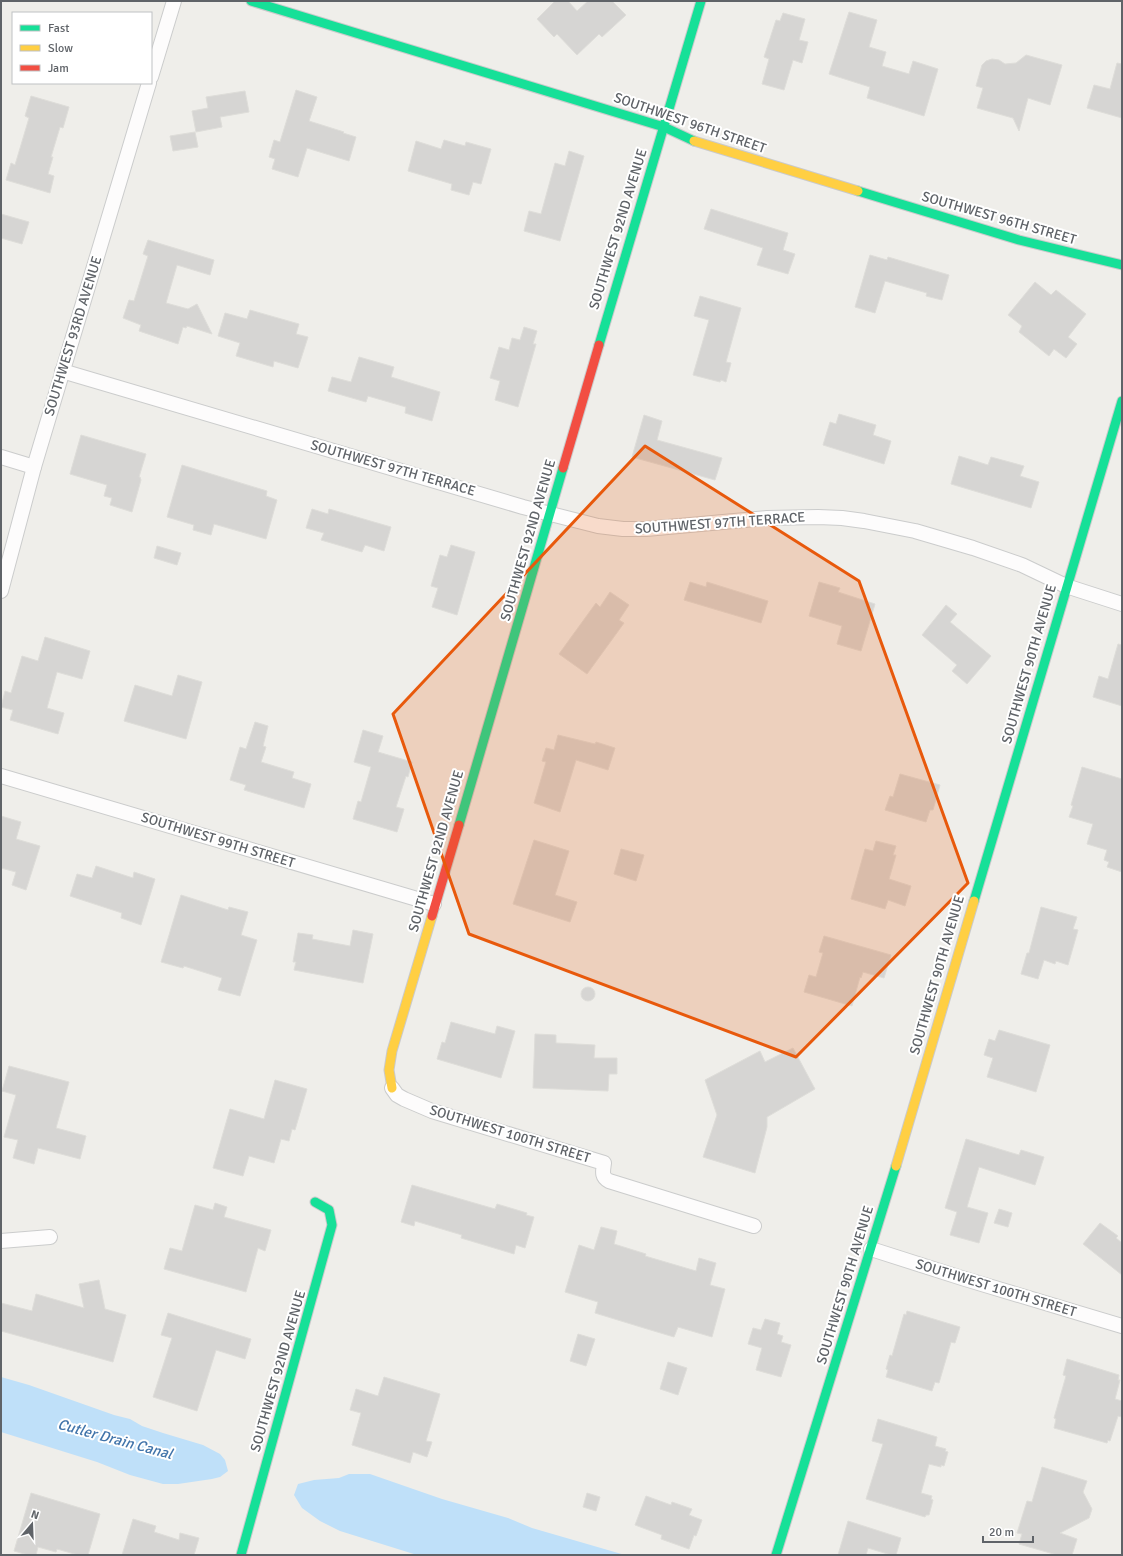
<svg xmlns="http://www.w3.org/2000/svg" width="1123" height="1556" font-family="Signika,sans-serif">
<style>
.water{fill:#bfe0f9}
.building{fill:#d6d5d3;stroke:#deddd9}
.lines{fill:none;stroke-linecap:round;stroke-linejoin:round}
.street-casing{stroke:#cbcccc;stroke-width:16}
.fast-casing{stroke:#cacacb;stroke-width:11}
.slow-casing{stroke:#cacacb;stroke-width:11}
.jam-casing{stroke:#cacacb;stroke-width:11}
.street{stroke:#fdfcfc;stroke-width:14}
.fast{stroke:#16e098;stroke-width:9}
.slow{stroke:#ffcf43;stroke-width:9}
.jam{stroke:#f24e42;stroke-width:9}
.marked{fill:#e8590c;fill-opacity:0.2;stroke:#e8590c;stroke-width:3;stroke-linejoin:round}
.labels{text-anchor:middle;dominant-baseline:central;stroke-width:4;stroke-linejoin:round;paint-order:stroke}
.street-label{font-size:14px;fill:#5f6368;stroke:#fff}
.water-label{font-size:15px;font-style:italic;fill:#4174aa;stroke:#fff}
</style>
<rect width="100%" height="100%" fill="#efeeea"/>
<g class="water">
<path d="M1 1377 29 1385 114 1415 130 1419 142 1426 163 1433 203 1445 220 1454 225 1460 228 1471 220 1477 212 1479 178 1484H163L130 1475 97 1462 1 1432Z"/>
<path d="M349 1474H370L442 1499 508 1518 532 1528 625 1555H417L340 1531 320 1521 302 1508 294 1495 298 1484 314 1480 339 1478Z"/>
</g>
<g class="building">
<path d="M555 1H568L577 11 588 1H612L626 15 602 37 599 34 577 55 557 34 554 37 537 19Z"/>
<path d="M849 12 877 20 869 47 886 52 882 66 909 74 913 61 938 69 924 116 867 98 870 87 829 74Z"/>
<path d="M783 13 805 19 799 40 808 42 802 63 793 60 784 90 762 84 769 59 764 57 776 20 780 21Z"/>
<path d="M1026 55 1062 65 1050 105 1028 98 1019 131 1013 118 977 108 983 88 976 86 982 65 986 61 992 59 999 60 1005 64 1016 63Z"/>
<path d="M1117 63 1122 64V118L1087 108 1094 85 1110 89Z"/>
<path d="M296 90 317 97 309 121 344 132 343 133 356 137 349 161 307 148 298 177 272 169 275 159 269 157 274 140 280 142Z"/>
<path d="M245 91 249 112 220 117 222 127 196 132 192 111 208 108 206 97Z"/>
<path d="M31 96 69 107 63 128 60 127 51 157H53L48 174 54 176 50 193 6 180 11 163 15 165 29 118 25 116Z"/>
<path d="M195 132 198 147 173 151 170 136Z"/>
<path d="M444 140 465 146 466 142 491 149 481 184 473 182 469 195 451 190 452 184 408 171 416 141 441 149Z"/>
<path d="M569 151 584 156 560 241 524 231 529 211 541 214 555 163 565 166Z"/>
<path d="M711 209 788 233 783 250 795 254 788 274 757 265 763 248 704 229Z"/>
<path d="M1 214 29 222 22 244 1 238Z"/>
<path d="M148 240 214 260 210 275 177 265 166 303 188 309 197 304 212 334 187 326 186 328 183 327 178 344 139 331 141 325 123 318 129 300 134 301 148 256 143 254Z"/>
<path d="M870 255 887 260 888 257 949 275 942 300 926 296 927 293 885 281 875 313 855 307Z"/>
<path d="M1035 282 1051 295 1056 290 1086 314 1068 337 1077 344 1066 358 1054 349 1049 356 1019 332 1022 326 1008 315Z"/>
<path d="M700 296 741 308 726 362 731 363 726 382 721 380 720 382 693 375 709 320 694 316Z"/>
<path d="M250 310 299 324 296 334 308 337 298 368 274 361 273 367 236 356 240 343 218 336 225 313 247 319Z"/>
<path d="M524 327 537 331 533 344H536L518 407 495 400 500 381 490 378 499 347 509 350 512 338 520 340Z"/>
<path d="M359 357 394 367 391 377 440 392 432 421 405 413 406 407 368 396 366 402 328 391 332 377 351 382Z"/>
<path d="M839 414 876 425 873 435 891 441 884 464 823 445 830 422 836 424Z"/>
<path d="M644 415 662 421 657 440 722 458 715 480 632 457Z"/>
<path d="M81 435 146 454 139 477H140L141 480 132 512 110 505 112 498 104 496 107 485 70 474Z"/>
<path d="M959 456 988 465 991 457 1024 466 1020 476 1039 482 1031 508 951 484Z"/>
<path d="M182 465 267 491 266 496 277 500 266 539 214 524 211 535 193 530 194 525 167 517Z"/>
<path d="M312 509 328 514 329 509 391 527 384 551 365 545 362 552 321 540 324 533 306 528Z"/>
<path d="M451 545 475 552 457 615 432 607 438 588 431 586 440 555 447 557Z"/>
<path d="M157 546 181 553 177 565 154 558Z"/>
<path d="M690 582 706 587 707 582 768 601 761 623 684 600Z"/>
<path d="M819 582 840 588 838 592 875 604 861 651 837 644 842 626 809 616Z"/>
<path d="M610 592 629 605 619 620 624 623 587 674 559 654 596 603 600 607Z"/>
<path d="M946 605 957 614 950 622 991 656 967 684 952 671 957 665 922 635Z"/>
<path d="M45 637 90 651 82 679 57 672 47 708 64 713 58 734 10 720 13 710 1 707 5 691 11 693 22 656 38 661Z"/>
<path d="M1118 644 1122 645V706L1093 697 1099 676 1108 679Z"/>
<path d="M178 675 202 682 186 739 124 721 135 685 172 696Z"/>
<path d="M255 722 268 726 263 746 266 747 261 762 294 772 292 778 311 784 304 808 244 790 246 785 230 780 240 747 246 749Z"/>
<path d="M363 730 383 736 378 752 412 762 408 777 406 776 396 807 404 809 397 832 353 819 358 801 361 802 371 767 354 762Z"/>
<path d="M558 735 595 744 596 742 615 748 608 770 576 760 560 812 534 803 546 762 542 761 546 748 554 750Z"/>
<path d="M1082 767 1122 779V872L1107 867 1109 862 1104 860 1107 850 1087 844 1093 824 1069 817 1073 806 1071 805Z"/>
<path d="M900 774 940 785 933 810H930L926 822 885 810 890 796 893 797Z"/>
<path d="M1 816 21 822 16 839 40 846 26 890 12 885 16 872 1 868Z"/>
<path d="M534 840 569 851 555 895 577 902 570 922 513 904Z"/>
<path d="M876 841 896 846 893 855H896L889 879 911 886 905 906 888 900 885 909 851 899 865 849 873 851Z"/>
<path d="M621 849 644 855 636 881 614 874Z"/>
<path d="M96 866 133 878 134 872 155 879 141 925 121 918 122 913 70 896 77 874 92 878Z"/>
<path d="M181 895 228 910 229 907 248 912 241 935 257 940 240 996 218 990 222 978 184 966 183 968 161 962Z"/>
<path d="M1041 907 1077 917 1073 929 1078 930 1068 965 1056 961 1055 964 1044 960 1038 979 1021 974 1027 953H1029Z"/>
<path d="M353 930 373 934 363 983 294 970 296 962H293L298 933 313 935 312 939 350 946Z"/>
<path d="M824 936 891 955 884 978 863 972 861 978 860 977 852 1006 804 992 809 975 816 977 823 953 819 952Z"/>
<circle cx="588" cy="994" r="7"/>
<path d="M451 1022 495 1034 497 1026 515 1031 501 1078 437 1059 442 1042 445 1043Z"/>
<path d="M999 1030 1050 1045 1036 1092 987 1077 993 1058 984 1055 989 1039 995 1041Z"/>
<path d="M535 1034 556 1035V1043L595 1045 594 1058H617V1074H609L608 1091 533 1088Z"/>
<path d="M793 1048 815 1089 767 1117V1127L755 1173 703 1157 717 1115 705 1080 760 1051 765 1062Z"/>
<path d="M9 1066 69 1082 56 1128 86 1136 80 1159 38 1148 34 1164 13 1158 18 1140 4 1137 16 1095 2 1091Z"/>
<path d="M275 1080 307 1089 295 1130 292 1129 289 1141 281 1139 274 1163 249 1156 243 1176 213 1168 230 1109 264 1119Z"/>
<path d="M966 1139 1019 1155 1021 1150 1044 1157 1035 1185 979 1167 967 1207 988 1213 979 1243 950 1235 957 1212 945 1208Z"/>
<path d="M412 1185 495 1209 497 1204 527 1213 526 1215 534 1217 525 1248 516 1245 514 1254 461 1238 462 1235 415 1221 414 1226 401 1222Z"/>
<path d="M215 1203 227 1207 224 1217 271 1230 265 1251 258 1248 246 1292 164 1269 170 1248 182 1251 195 1205 213 1210Z"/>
<path d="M999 1209 1012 1213 1008 1227 994 1223Z"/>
<path d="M1100 1223 1118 1236 1116 1238 1122 1243V1275L1083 1244Z"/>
<path d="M601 1227 617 1231 614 1244 646 1254 645 1256 696 1271 699 1258 716 1263 710 1285 725 1289 712 1337 678 1327 674 1337 644 1328 595 1313 598 1302 565 1292 579 1245 594 1250Z"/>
<path d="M99 1280 105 1309 126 1315 113 1362 1 1331V1303L32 1311 36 1294 84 1308 79 1284Z"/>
<path d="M907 1311 960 1327 955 1343 951 1342 939 1383 935 1382 932 1391 886 1377 888 1370 886 1369 890 1355 892 1356 904 1314 906 1315Z"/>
<path d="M168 1313 251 1339 245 1359 216 1350 197 1411 153 1397 172 1338 161 1335Z"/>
<path d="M765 1319 780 1323 777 1334 783 1336 781 1342 791 1345 781 1377 756 1370 762 1348 748 1344 753 1328 761 1330Z"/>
<path d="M578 1334 595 1339 586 1366 570 1361Z"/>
<path d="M1067 1359 1119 1375 1118 1380H1120L1115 1399 1122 1401V1417L1118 1416 1110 1441 1108 1440 1107 1443 1054 1428 1056 1419 1054 1418 1066 1376 1063 1375Z"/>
<path d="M668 1362 687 1368 678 1395 660 1389Z"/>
<path d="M384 1377 440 1394 426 1441 432 1442 427 1457 413 1452 410 1463 352 1445 361 1413 350 1410 356 1389 378 1396Z"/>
<path d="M878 1419 937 1437 935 1446 946 1449 945 1451 948 1452 944 1466 941 1465V1467L929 1464 921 1493 932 1496 931 1499 933 1500 929 1515H926L925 1517 866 1499 883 1444 872 1441Z"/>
<path d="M1042 1467 1087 1481 1083 1492 1092 1509 1089 1518 1060 1533 1077 1539 1072 1555H1057L1019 1544 1022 1534 1017 1533 1027 1501 1032 1502Z"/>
<path d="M31 1493 100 1514 88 1555H78L57 1549 56 1552 38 1547 36 1555H28L14 1551Z"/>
<path d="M587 1493 600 1497 596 1511 583 1507Z"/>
<path d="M646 1496 671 1505 672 1502 692 1509 689 1515 702 1520 696 1536 694 1535 689 1549 661 1539 662 1535 635 1525Z"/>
<path d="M133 1519 156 1526 154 1532 179 1540 180 1533 199 1538 194 1555H122Z"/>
<path d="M848 1521 901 1538 896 1555H891L868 1548 866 1555H838Z"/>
</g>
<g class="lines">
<g class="street-casing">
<g id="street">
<path d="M151 77 174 1"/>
<path d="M62 371 523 507 598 526 623 529H646L767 518 818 517 842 518 864 521 915 531 973 548 1022 565 1066 586 1122 604"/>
<path d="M1 457 34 467"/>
<path d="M1 591 34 467 149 83"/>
<path d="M1 776 434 904"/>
<path d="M392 1088 397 1095 404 1099 432 1111 604 1163C603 1171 601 1177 609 1181L754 1226"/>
<path d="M1 1241 50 1237"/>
<path d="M871 1249 965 1279 1122 1326"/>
</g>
</g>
<g class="fast-casing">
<g id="fast">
<path d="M251 1 664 127 694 141"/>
<path d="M858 191 1019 240 1122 265"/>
<path d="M599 345 701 1"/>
<path d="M459 825 563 468"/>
<path d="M974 901 1122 401"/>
<path d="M241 1555 332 1225 329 1210 315 1202"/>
<path d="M776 1555 896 1166"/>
</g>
</g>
<g class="slow-casing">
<g id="slow">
<path d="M694 141 858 191"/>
<path d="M392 1088 389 1070 392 1051 432 916"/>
<path d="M896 1166 974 901"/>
</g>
</g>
<g class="jam-casing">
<g id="jam">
<path d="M563 468 599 345"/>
<path d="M432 916 459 825"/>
</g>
</g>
<use href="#street" class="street"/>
<use href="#fast" class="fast"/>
<use href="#slow" class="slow"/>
<use href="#jam" class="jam"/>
</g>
<path class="marked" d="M645 446 859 581 968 883 796 1057 469 934 393 714Z"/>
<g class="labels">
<g class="street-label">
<text transform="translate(690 123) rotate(19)">SOUTHWEST 96TH STREET</text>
<text transform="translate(999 218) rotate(16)">SOUTHWEST 96TH STREET</text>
<text transform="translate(618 229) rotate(-73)">SOUTHWEST 92ND AVENUE</text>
<text transform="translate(73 336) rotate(-73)">SOUTHWEST 93RD AVENUE</text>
<text transform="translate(393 468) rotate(16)">SOUTHWEST 97TH TERRACE</text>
<text transform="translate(720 523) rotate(-4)">SOUTHWEST 97TH TERRACE</text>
<text transform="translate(528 540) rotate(-74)">SOUTHWEST 92ND AVENUE</text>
<text transform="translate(1029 664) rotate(-74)">SOUTHWEST 90TH AVENUE</text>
<text transform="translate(218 840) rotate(17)">SOUTHWEST 99TH STREET</text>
<text transform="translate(436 851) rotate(-74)">SOUTHWEST 92ND AVENUE</text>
<text transform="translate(937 975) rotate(-74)">SOUTHWEST 90TH AVENUE</text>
<text transform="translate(510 1134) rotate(17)">SOUTHWEST 100TH STREET</text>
<text transform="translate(845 1285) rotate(-73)">SOUTHWEST 90TH AVENUE</text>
<text transform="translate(996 1288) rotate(17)">SOUTHWEST 100TH STREET</text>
<text transform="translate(278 1371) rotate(-74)">SOUTHWEST 92ND AVENUE</text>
</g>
<g class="water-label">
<text transform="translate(115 1439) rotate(15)">Cutler Drain Canal</text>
</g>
</g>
<rect width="1123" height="1556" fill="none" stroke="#5f6368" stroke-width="4"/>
<rect x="12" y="12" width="140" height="72" fill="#ffffff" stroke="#bfc1c3"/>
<rect x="20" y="25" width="20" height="6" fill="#16e098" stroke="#bfc1c3"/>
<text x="48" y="32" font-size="12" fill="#5f6368">Fast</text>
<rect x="20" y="45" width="20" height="6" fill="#ffcf43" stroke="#bfc1c3"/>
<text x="48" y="52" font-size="12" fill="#5f6368">Slow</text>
<rect x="20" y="65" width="20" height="6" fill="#f24e42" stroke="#bfc1c3"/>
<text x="48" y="72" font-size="12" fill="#5f6368">Jam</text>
<g transform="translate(32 1524) rotate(19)" stroke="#ffffff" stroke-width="3" paint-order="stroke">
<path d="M0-3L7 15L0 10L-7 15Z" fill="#5f6368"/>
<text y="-6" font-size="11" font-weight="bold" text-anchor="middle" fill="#5f6368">N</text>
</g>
<path d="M983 1536v6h50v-6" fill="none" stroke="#5f6368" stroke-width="2"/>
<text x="989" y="1536" font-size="12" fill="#5f6368" stroke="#ffffff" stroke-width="3" paint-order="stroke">20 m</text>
</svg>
